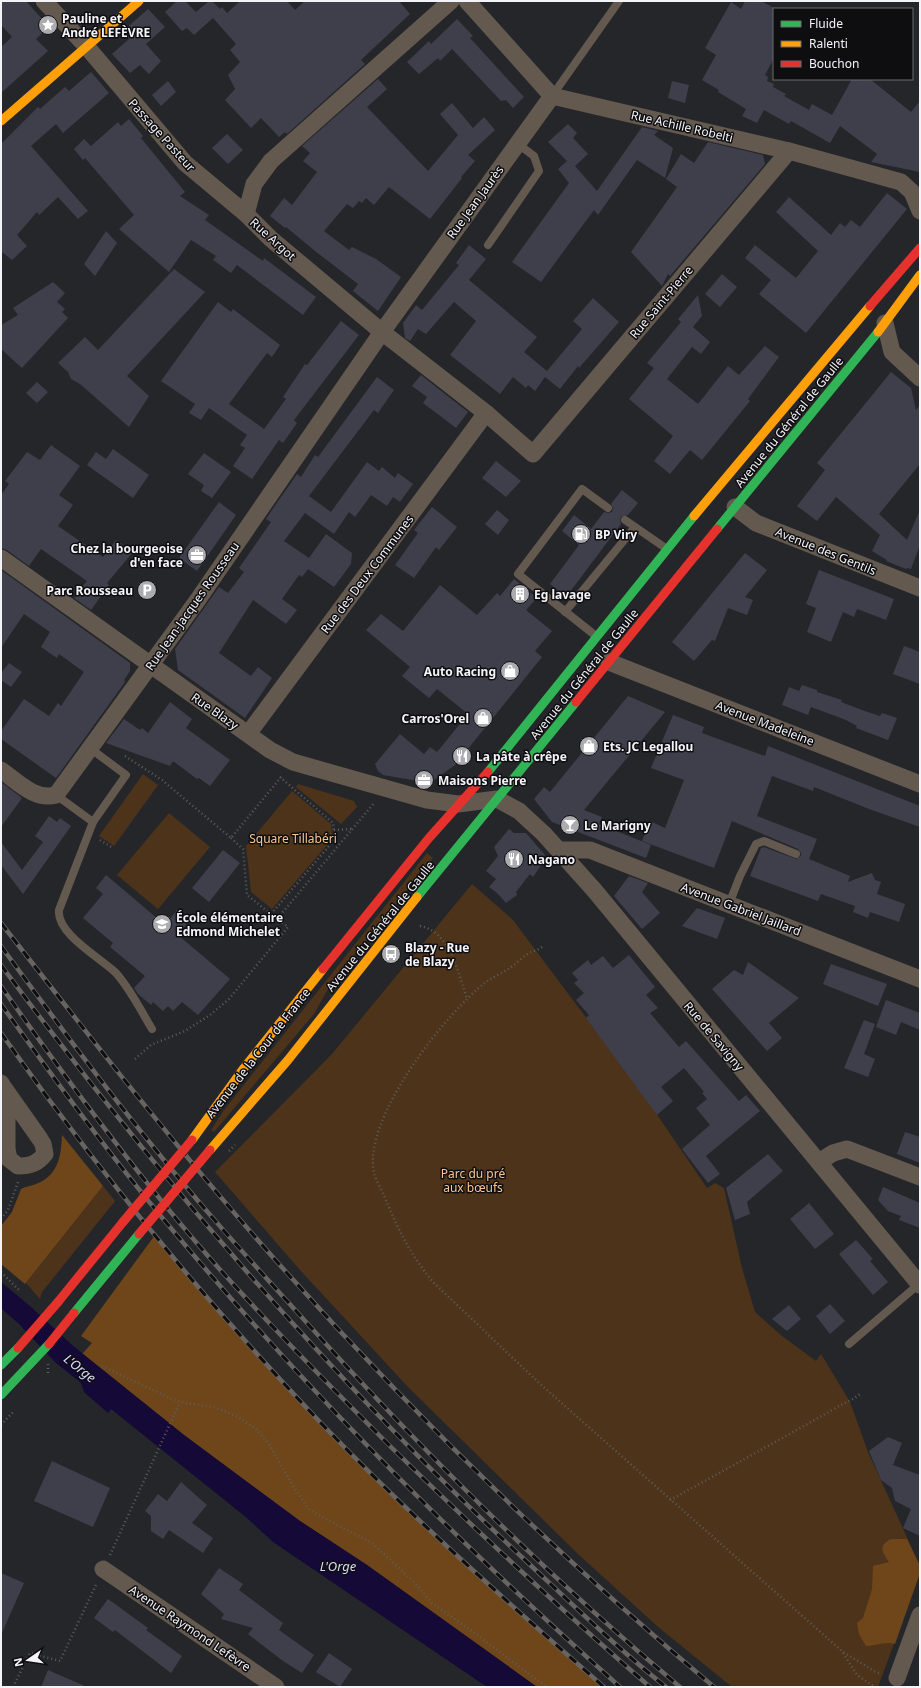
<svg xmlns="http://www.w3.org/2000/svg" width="921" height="1688" font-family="'Noto Sans',sans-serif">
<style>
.green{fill:#4d331a}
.forest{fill:#6e461a}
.water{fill:#140937}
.building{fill:#3f3f4c}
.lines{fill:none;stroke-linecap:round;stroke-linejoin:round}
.path{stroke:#605c58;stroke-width:2.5;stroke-dasharray:1 3;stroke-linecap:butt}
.lane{stroke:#63594f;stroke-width:8}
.street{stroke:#63594f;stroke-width:17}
.fast{stroke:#30b455;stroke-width:9}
.slow{stroke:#ff9f0a;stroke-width:9}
.jam{stroke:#e5322d;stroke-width:9}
.rail-casing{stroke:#686461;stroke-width:4.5}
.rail{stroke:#0e0e11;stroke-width:3;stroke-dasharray:9;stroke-linecap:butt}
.path-bridge{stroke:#605c58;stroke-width:2.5;stroke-dasharray:1 3;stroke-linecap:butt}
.jam-bridge{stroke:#e5322d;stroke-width:9}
.labels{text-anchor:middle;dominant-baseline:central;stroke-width:3;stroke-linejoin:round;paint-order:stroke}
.poi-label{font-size:12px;font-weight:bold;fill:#f4f4f8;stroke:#0e0e11;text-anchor:start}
.street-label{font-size:12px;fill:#f4f4f8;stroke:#0e0e11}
.park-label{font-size:12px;fill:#ffc58f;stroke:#0e0e11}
.water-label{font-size:13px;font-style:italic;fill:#dadafd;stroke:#0e0e11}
</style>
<rect width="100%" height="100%" fill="#25262a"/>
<g class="green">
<path d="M143 774 158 785 114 846 99 836Z"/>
<path d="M298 784 354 801 357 807 341 824 296 787Z"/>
<path d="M292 791 331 824 333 838 272 909 251 892 246 846Z"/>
<path d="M169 813 210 847 158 909 117 875Z"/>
<path d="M427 853 433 858 332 982 314 1014 214 1132 211 1130 224 1110Z"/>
<path d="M472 884 513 920 641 1091 707 1188 715 1183 724 1188 742 1268 755 1312 782 1336 816 1361 821 1354 850 1402 868 1452 920 1566V1573L878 1687H732L657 1626 578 1554 408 1387 300 1270 215 1172 332 1054Z"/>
<path d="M103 1186 115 1201 42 1292 40 1299 26 1283Z"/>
</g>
<g class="forest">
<path d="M62 1135 103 1186 25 1284 1 1264V1226L12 1212 21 1189C26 1186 31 1186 36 1184 59 1175 61 1156 62 1135Z"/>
<path d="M155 1235C208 1298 262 1360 319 1420 408 1515 506 1603 605 1687H537L367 1565 300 1521 184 1435 82 1354 92 1343 81 1336Z"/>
<path d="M891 1539H907L920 1566V1573L895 1644C885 1641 876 1646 866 1646L859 1634 857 1623 863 1618 872 1589 873 1566 889 1562C882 1551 878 1546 891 1539Z"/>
</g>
<path class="water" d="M1 1282 30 1306 72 1345 184 1435 300 1521 367 1565 537 1687H487L273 1542 247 1518 111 1409 108 1413 84 1392 81 1383 55 1362 19 1324 1 1308Z"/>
<g class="building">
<path d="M1 1H26L49 27 36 39 48 51 1 93V47L12 37 1 25Z"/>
<path d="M177 1H185L196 12 209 1H212L220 9 222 7 227 13 240 1H287L295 10 305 1H399L410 14 361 60 365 64 287 134 285 132 279 137 261 118 251 128 225 100 235 89 228 75 240 62 230 50 236 44 213 18 194 35 187 28 182 31 165 12Z"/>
<path d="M745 1H761L774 8V58L765 75 768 77 767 81 774 84 773 87 786 94 784 96 809 110 812 104 832 115 852 79H870L911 112 920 101V172L871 162 877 154 840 126 830 143 791 121 789 124 764 110 757 123 742 116 746 109 718 92 719 90 702 80 716 55 705 48 731 2 741 9Z"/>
<path d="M148 9 165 27 146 44 161 61 149 74 140 65 130 73 112 54 129 39 123 31Z"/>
<path d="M457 19 473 36 470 38 524 97 513 108 506 100 501 101 452 49 440 61 438 58 419 74 407 62 429 41 431 44Z"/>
<path d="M91 72 109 93 63 133 56 124 31 146 88 211 78 219 58 197 39 215 37 212 17 235 27 246 12 260 2 252 1 253V144L38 107 40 109 65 87 69 91Z"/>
<path d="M378 79 387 89 367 107 428 171 458 135 440 114 452 103 473 128 484 117 495 130 468 155 475 161 461 177 462 178 430 219 389 187 374 205 366 198 362 203 359 201 353 208 347 204 324 231 349 250 352 247 376 259 401 277 378 311 353 291 358 284 315 251 286 227 285 228 270 216 284 198 292 205 317 172 303 161 310 153 302 146Z"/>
<path d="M168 81 176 92 161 106 152 95Z"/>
<path d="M672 81 689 85 685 103 668 98Z"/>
<path d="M129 119 143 136 141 138 185 192 180 196 209 215 205 220 263 261 264 258 316 297 303 315 237 265 231 273 213 260 216 256 191 240 169 272 119 229 134 215 85 158 83 160 74 149 84 139 91 146 118 122 121 126Z"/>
<path d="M568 124 577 133 573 138 588 154 575 166 597 191 642 127 658 131 654 135 673 148 665 178 637 160 598 215 594 210 541 282 512 262 569 183 558 169 567 161 548 142Z"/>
<path d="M227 134 243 150 228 164 212 148Z"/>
<path d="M708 142 763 155 765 164 670 276 668 274 662 286 631 252 677 187 666 179 681 154 694 163Z"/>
<path d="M887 193 907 209 806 333 759 294 771 280 745 258 755 245 796 278 818 251 776 212 789 197 831 235 840 223 845 227 851 220 860 227Z"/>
<path d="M106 231 117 243 95 276 84 264Z"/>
<path d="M469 245 486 259 469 280 537 337 524 352 547 371 582 329 573 321 593 298 619 322 579 368 578 366 560 389 545 377 535 391 528 385 526 388 513 377 500 394 450 355 476 321 454 302 426 334 418 329 410 341 405 338 403 323 416 305 422 310 459 265 456 263Z"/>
<path d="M174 269 205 292 127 376 149 396 129 427 80 384 71 379 68 372 58 363 85 337 98 350Z"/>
<path d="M722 274 737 287 720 307 705 294Z"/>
<path d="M53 282 65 293 57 302 65 309 62 312 68 318 22 368 1 349V325L18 315 13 308Z"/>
<path d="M698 295 702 316 693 327 710 342 701 354 692 347 667 379 698 404 728 366 739 375 765 346 779 357 748 399 750 401 702 460 690 450 670 474 654 461 673 436 629 399 654 368 647 363 681 322 678 319Z"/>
<path d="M218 302 231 312 233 309 280 345 272 357 267 353 229 404 264 429 286 399 283 397 305 364 307 365 341 321 359 335 294 420 297 423 283 443 279 440 252 479 233 466 245 448 240 445 247 435 209 408 201 420 189 413 195 404 161 381Z"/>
<path d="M891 372 911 388 916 410 920 405V464L879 514 907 540 920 510V545L911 569 907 568 906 569 886 561 887 560 872 551 880 535 836 497 817 521 797 506 825 470 817 463Z"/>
<path d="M421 375 468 412 456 428 423 403 427 397 412 386Z"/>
<path d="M377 377 394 390 378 413 374 410 309 496 331 512 367 462 379 471 382 467 395 478 398 473 413 484 400 502 393 497 387 506 371 495 355 517 349 512 334 534 305 513 284 541 309 558 326 534 352 553 351 564 334 587 308 569 302 577 299 575 282 599 297 610 286 624 253 600 219 653 251 676 258 667 272 678 245 718 178 670 175 649 219 587 228 593 244 572 239 568 271 522 266 519 274 507 297 474 301 477 315 455 318 457Z"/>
<path d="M37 382 48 392 37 403 26 393Z"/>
<path d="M51 445 80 466 59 495 73 505 58 526 103 557 116 540 133 552 107 583 109 585 91 610 74 598 87 581 41 549 29 566 7 550 1 548V495L9 484 5 481 27 452 40 460Z"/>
<path d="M113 449 149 475 133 498 87 465 96 452 106 459Z"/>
<path d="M204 453 231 472 212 498 201 491 204 485 188 474Z"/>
<path d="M496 461 521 481 506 497 482 478Z"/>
<path d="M622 490 638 503 628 515 621 517 620 520 621 524 566 597 550 584 579 545 562 531 574 515 591 529 604 512 608 513 612 512 613 508 611 504Z"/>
<path d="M219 502 236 515 197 571 179 558Z"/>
<path d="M432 507 457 527 439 550 436 547 414 578 395 565 418 533 414 530Z"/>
<path d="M497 510 509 520 498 535 485 524Z"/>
<path d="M745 553 767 570 745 597 753 600 747 615 728 608 715 641 712 640 694 661 672 642Z"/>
<path d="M1 570 130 663V671L124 680 125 682 56 778 1 739V731L24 699 49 716 58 703 61 706 84 672 59 654 57 658 41 647 50 632 24 614 1 648Z"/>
<path d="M819 570 894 599 886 620 857 609 854 617 843 612 831 642 807 632 816 608 806 604Z"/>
<path d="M514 579 537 598 526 610 552 631 535 651 542 657 455 765 430 783 383 775 378 771 375 764 400 734 424 754 430 747 437 752 468 714 437 689 429 698 402 676 410 667 366 630 381 614 403 631 440 585 477 615 497 593 500 596Z"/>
<path d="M904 646 920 652V684L893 674Z"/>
<path d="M9 663 22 672 11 687 1 680V673Z"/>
<path d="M802 685 817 690V692L842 700 841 702 862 710 880 716 882 713 897 718 888 740 856 728 857 726 846 720 811 707 808 715 782 705 789 687 799 691Z"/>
<path d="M628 696 665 712 584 810 602 817 599 824 651 845 646 858 552 822 534 799 544 787 550 792Z"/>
<path d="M170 702 192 719 186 728 230 760 210 786 199 778 197 779 173 761 170 766 106 743 124 719 140 730 142 728 148 733Z"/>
<path d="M673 715 704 727 702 733 765 756 768 746 920 806V827L869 809 814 787 813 791 772 776 757 816 817 839 809 859 850 876 848 882 872 873 875 880 881 882 877 894 905 904 899 922 870 912 868 918 853 912 855 906 821 894 818 901 750 876 761 848 764 847 796 859 801 856V853L798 849 732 821 714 868 642 841 650 821 665 828 684 780 651 768Z"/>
<path d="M1 782 22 798 1 827Z"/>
<path d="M49 816 57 822 60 818 71 826 23 894 1 865V842L22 870 43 842 35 836Z"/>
<path d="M509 829 514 833H526L545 855 540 862 542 864 533 877 530 874 516 892 517 895 506 903 497 893 489 887 496 879 486 871 498 856 494 847Z"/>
<path d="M223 850 240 863 209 902 192 888Z"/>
<path d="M106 875 165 925 177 910 189 921 178 935 230 979 198 1015 182 1002 173 1011 168 1006 163 1011 153 1002 151 1005 138 994 134 988 145 976 110 947 113 943 83 918 103 894 96 888Z"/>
<path d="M629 876 648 883 642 892 660 913 642 929 614 896Z"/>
<path d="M697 908 725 918 717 939 682 926Z"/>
<path d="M629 955 655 987 646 995 658 1008 650 1013 679 1047 686 1041 739 1101 746 1095 760 1111 706 1156 720 1174 708 1183 682 1149 710 1125 696 1108 707 1099 702 1093 704 1092 684 1068 661 1087 673 1101 657 1115 586 1018 589 1015 576 1000 584 993 574 983 578 980 572 973 588 960 591 965 603 956 613 968Z"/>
<path d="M748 962 799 998 769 1023 782 1038 767 1051 712 989 734 970 743 975Z"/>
<path d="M831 964 887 984 878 1006 823 984Z"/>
<path d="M886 1000 920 1013V1030L901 1022 896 1035 876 1027Z"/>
<path d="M864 1020 875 1024 864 1054 875 1059 868 1077 844 1068Z"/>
<path d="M905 1132 920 1137V1163L897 1154Z"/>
<path d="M768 1154 783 1171 747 1202 750 1214 735 1220 726 1188Z"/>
<path d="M883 1187 920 1203V1228L899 1220 901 1216 888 1211 878 1200Z"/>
<path d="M809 1203 834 1234 815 1249 790 1219Z"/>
<path d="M856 1240 873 1259 870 1261 888 1282 873 1295 839 1254Z"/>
<path d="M830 1304 845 1321 830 1334 816 1316Z"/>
<path d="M789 1305 801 1319 787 1331 772 1319Z"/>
<path d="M888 1437 902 1443 893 1465 920 1475V1536L903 1528 911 1509 895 1501 892 1488 881 1480 869 1451Z"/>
<path d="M52 1461 110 1488 93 1527 34 1501Z"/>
<path d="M181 1482 207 1505 192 1523 213 1538 203 1553 169 1530 163 1539 151 1531V1516L145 1511 158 1494 167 1501Z"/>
<path d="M219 1568 243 1584 239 1590 283 1623 279 1630 314 1655 302 1673 283 1661 248 1634 253 1628 221 1619 224 1614 201 1594Z"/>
<path d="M1 1573 24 1583 1 1635Z"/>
<path d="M108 1599 148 1628 146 1630 182 1656 171 1673 115 1630 113 1632 94 1618Z"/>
<path d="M329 1653 352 1669 340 1687 316 1672Z"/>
<path d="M48 1670 87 1687H41Z"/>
</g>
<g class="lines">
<g class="path">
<path d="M125 756 162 780 231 838 282 776"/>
<path d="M334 830 352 829"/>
<path d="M231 838 243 849 247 895 277 919"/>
<path d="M100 840 113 848"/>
<path d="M271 914 335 839 333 823 280 777"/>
<path d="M420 926C451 932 458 973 467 999"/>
<path d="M542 947C538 950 533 951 529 953 522 957 516 964 510 968 502 973 493 977 486 982 445 1014 362 1119 374 1173 376 1181 382 1190 385 1198 399 1231 410 1254 433 1282L539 1383 843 1652 874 1671 881 1674"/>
<path d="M135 1059 151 1045 185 1031 210 1015 229 999 288 927 277 919 375 802"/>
<path d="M1 1219 8 1210 18 1182"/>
<path d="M1 1272 19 1290"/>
<path d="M102 1366 172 1399 185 1403 214 1407 236 1416 255 1428 269 1444 293 1486 308 1508 318 1515 372 1543 414 1582 432 1603 480 1637 546 1687"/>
<path d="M1 1425 14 1411"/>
<path d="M670 1500C725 1470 779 1440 834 1409 843 1403 852 1401 860 1394"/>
<path d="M110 1555 180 1402"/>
<path d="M843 1653 857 1675 875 1687"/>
<path d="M13 1687 30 1653 60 1661 96 1585"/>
</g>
<g class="lane">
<path d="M552 96 619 1"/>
<path d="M488 245 539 171 534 156 518 144"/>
<path d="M625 520 667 549"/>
<path d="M565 612 635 527"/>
<path d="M596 636 518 574 582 489 608 508"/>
<path d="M56 795 93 822 126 775 91 749"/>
<path d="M93 822 59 910C56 933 99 957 115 972 130 988 141 1011 152 1029"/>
<path d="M729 904 740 876 756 844 764 841 796 854"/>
<path d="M849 1344 919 1284"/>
</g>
<g class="street">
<path d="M44 1 87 47 185 163 246 214 271 239 382 332 486 413 533 454 789 151"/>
<path d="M467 1 552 96 789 151 901 182 912 192 920 211"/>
<path d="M246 214 254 184 271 161 451 1"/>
<path d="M885 323 892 352 920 378"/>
<path d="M735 507 756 523 920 588"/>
<path d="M1 558 270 750 293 762 427 800 458 804 497 799 519 811 544 834 595 891 920 1285"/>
<path d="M609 662 920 784"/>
<path d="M248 734 486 413"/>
<path d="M1 770C17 781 35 801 56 795L197 601 382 332 552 96"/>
<path d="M559 850H590L920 979"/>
<path d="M1 1083 4 1088 40 1139 43 1144 45 1154C37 1164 30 1166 18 1166L9 1159 7 1149V1112L4 1088"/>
<path d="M819 1162 833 1153 847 1149 920 1177"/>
<path d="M103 1569 276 1687"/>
<path d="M897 1678 920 1615"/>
</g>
<g class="fast">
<path d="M717 529 878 332"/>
<path d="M488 772 694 516"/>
<path d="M417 897 576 702"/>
<path d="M74 1313 139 1234"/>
<path d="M1 1365 18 1348"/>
<path d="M1 1395 49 1344"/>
</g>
<g class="slow">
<path d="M1 121 139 1"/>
<path d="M878 332 920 275"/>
<path d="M694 516 870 306"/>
<path d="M192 1140 244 1068 323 969"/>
<path d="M210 1150 288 1060 417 897"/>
</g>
<g class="jam">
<path d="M870 306 920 248"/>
<path d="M576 702 717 529"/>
<path d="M323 969 429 838 488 772"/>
<path d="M58 1302 123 1222"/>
</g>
<g class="rail-casing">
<g id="rail">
<path d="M1 923C82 1027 163 1131 249 1230 392 1394 547 1547 714 1687"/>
<path d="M1 946C50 1013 99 1080 151 1144 197 1202 247 1257 297 1312 416 1445 543 1572 680 1687"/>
<path d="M1 965C158 1178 332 1380 526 1561 572 1604 617 1648 666 1687"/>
<path d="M1 986C68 1082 138 1177 215 1264 272 1328 332 1388 392 1448 476 1530 561 1610 650 1687"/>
<path d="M1 1004C56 1082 113 1160 175 1233 311 1396 462 1546 620 1687"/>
<path d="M1 1033C97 1170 204 1300 319 1421 409 1515 506 1601 604 1687"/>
</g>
</g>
<use href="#rail" class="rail"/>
<g class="path-bridge">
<path d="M229 1151 235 1145"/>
<path d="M48 1364V1373"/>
</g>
<g class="jam-bridge">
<path d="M123 1222 192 1140"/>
<path d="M139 1234 210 1150"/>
<path d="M49 1344 74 1313"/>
<path d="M18 1348 58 1302"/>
</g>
</g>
<defs>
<g id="sight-disc" transform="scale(1)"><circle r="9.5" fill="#acacb0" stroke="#0e0e11"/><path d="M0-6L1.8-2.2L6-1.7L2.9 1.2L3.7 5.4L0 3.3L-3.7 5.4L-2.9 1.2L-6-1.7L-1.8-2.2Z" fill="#fff"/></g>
<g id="fuel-disc" transform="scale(1)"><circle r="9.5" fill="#acacb0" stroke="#0e0e11"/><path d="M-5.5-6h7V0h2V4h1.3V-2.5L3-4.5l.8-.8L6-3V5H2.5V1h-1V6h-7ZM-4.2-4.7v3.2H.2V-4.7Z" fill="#fff"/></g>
<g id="office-disc" transform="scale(1)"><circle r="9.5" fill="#acacb0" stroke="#0e0e11"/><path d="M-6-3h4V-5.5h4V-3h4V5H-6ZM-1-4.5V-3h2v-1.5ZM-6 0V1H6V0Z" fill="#fff"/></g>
<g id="parking-disc" transform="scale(1)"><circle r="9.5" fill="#acacb0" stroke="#0e0e11"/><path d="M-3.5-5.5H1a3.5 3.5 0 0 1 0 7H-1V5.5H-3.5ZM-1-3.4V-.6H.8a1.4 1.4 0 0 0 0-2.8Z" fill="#fff"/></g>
<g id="building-disc" transform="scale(1)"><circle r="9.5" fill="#acacb0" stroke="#0e0e11"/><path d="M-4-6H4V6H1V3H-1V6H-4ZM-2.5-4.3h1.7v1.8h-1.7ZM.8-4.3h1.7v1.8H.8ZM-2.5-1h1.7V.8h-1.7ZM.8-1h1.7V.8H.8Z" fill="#fff"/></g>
<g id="shop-disc" transform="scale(1)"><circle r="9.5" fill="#acacb0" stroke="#0e0e11"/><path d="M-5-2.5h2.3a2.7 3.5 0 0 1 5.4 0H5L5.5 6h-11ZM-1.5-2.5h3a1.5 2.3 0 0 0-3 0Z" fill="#fff"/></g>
<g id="restaurant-disc" transform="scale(1)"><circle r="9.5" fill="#acacb0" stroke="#0e0e11"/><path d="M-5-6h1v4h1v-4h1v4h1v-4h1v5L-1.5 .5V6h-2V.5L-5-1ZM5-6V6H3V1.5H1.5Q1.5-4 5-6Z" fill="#fff"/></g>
<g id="bar-disc" transform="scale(1)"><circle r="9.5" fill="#acacb0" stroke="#0e0e11"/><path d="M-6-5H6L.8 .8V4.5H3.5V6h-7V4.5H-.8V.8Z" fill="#fff"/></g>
<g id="school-disc" transform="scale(1)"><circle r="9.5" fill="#acacb0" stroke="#0e0e11"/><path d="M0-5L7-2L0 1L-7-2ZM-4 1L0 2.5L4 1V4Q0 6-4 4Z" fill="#fff"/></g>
<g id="bus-disc" transform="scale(1)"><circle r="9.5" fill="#acacb0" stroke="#0e0e11"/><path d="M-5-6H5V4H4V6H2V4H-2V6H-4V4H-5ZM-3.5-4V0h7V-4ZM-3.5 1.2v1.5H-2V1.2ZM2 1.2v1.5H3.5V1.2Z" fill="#fff"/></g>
</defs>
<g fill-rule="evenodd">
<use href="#sight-disc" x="48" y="25"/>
<use href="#fuel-disc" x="581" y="534"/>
<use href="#office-disc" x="197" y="555"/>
<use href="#parking-disc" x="147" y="590"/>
<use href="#building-disc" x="520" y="594"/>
<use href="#shop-disc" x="510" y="671"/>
<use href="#shop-disc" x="483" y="718"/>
<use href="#shop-disc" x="589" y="746"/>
<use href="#restaurant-disc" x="462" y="756"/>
<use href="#office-disc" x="424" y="780"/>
<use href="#bar-disc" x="570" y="825"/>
<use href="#restaurant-disc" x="514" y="859"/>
<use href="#school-disc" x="162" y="924"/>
<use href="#bus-disc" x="391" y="954"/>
</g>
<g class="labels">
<g class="poi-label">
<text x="62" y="18">Pauline et<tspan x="62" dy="14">André LEFÈVRE</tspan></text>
<text x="595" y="534">BP Viry</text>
<text x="183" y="548" text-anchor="end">Chez la bourgeoise<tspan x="183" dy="14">d'en face</tspan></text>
<text x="133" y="590" text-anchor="end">Parc Rousseau</text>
<text x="534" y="594">Eg lavage</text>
<text x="496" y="671" text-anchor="end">Auto Racing</text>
<text x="469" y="718" text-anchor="end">Carros'Orel</text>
<text x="603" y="746">Ets. JC Legallou</text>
<text x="476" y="756">La pâte à crêpe</text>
<text x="438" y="780">Maisons Pierre</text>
<text x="584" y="825">Le Marigny</text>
<text x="528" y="859">Nagano</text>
<text x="176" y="917">École élémentaire<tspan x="176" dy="14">Edmond Michelet</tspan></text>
<text x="405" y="947">Blazy - Rue<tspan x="405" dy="14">de Blazy</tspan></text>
</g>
<g class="street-label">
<text transform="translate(682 126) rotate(13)">Rue Achille Robelti</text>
<text transform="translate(162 135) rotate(48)">Passage Pasteur</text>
<text transform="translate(475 202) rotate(-54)">Rue Jean Jaurès</text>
<text transform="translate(273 239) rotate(42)">Rue Argot</text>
<text transform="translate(661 302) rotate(-50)">Rue Saint-Pierre</text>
<text transform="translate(789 422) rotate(-51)">Avenue du Général de Gaulle</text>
<text transform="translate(826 551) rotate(22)">Avenue des Gentils</text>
<text transform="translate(367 574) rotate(-53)">Rue des Deux Communes</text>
<text transform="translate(192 606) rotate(-55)">Rue Jean-Jacques Rousseau</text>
<text transform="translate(584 674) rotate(-51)">Avenue du Général de Gaulle</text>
<text transform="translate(215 711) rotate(35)">Rue Blazy</text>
<text transform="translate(765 723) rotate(21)">Avenue Madeleine</text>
<text transform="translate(741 909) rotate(21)">Avenue Gabriel Jaillard</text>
<text transform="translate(380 926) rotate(-51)">Avenue du Général de Gaulle</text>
<text transform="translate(714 1036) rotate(50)">Rue de Savigny</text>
<text transform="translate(258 1053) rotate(-52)">Avenue de la Cour de France</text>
<text transform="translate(190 1628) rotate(34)">Avenue Raymond Lefèvre</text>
</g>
<g class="park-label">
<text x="293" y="838">Square Tillabéri</text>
<text x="473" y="1173">Parc du pré<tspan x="473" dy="14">aux bœufs</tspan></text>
</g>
<g class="water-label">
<text transform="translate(80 1368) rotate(39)">L'Orge</text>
<text x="338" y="1566">L'Orge</text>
</g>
</g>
<rect width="921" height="1688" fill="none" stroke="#f4f4f8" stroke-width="4"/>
<rect x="773" y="8" width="140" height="72" fill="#0e0e11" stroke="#6a6a6d"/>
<rect x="781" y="21" width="20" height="6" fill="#30b455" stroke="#6a6a6d"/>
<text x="809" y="28" font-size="12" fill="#f4f4f8">Fluide</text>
<rect x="781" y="41" width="20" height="6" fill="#ff9f0a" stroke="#6a6a6d"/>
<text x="809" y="48" font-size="12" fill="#f4f4f8">Ralenti</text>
<rect x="781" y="61" width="20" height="6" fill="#e5322d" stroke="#6a6a6d"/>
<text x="809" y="68" font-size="12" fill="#f4f4f8">Bouchon</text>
<g transform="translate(28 1660) rotate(257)" stroke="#0e0e11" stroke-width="3" paint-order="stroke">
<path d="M0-3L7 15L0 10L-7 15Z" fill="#f4f4f8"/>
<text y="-6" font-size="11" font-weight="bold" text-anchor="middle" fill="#f4f4f8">N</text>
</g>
</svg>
